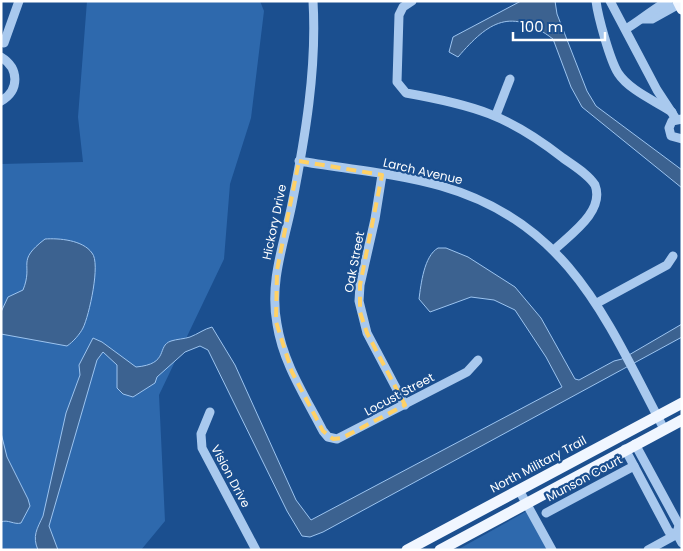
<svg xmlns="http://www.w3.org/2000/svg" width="683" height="551" font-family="Poppins,sans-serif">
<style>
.green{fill:#2e69ad}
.water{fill:#3c6290;stroke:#9cc4f0}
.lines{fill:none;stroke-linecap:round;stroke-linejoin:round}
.minor{stroke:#a9c9ee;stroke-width:9}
.major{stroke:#f0f6ff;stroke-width:11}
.marked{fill:none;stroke:#ffd166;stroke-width:4;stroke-dasharray:10 6;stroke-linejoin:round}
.labels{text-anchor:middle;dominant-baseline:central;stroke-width:4.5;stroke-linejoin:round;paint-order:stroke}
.street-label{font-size:12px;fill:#fff;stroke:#1b4f8f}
</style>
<rect width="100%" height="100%" fill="#1b4f8f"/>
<g class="green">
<path d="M87 1H260L264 11 251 118 230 184 224 259 159 395 165 521 141 550H1V164L83 162 78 117Z"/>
<path d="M527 511 548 550H457Z"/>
</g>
<g class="water">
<path d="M521 1H555L557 14 587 91 596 106 682 170V188L582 107 571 87 553 39C511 7 489 21 458 57L449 52 453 37Z"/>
<path d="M45 239C59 238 83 240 92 253 101 263 89 316 83 328 80 334 73 342 67 346L1 334V312L8 297 23 290C34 263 15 262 45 239Z"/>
<path d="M438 248H446L468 257 515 287 541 318 575 379 579 380 614 361 622 359 682 324V337L323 532 310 537 302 536 287 511 208 350 200 346 185 352 157 377 155 383 133 397 123 394 117 388V365L103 352 97 360 49 526 58 550H38C32 536 37 529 43 516L66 413 80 375 79 365 93 338 102 342 136 367C170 364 156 346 171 341 177 339 184 339 190 337 198 334 204 329 212 327L235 365 296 500 311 520 562 387 546 357 515 310 494 300 471 297 430 312 419 299C421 284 424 256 438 248Z"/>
<path d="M1 433 7 457 28 499 30 506 21 523C14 525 8 519 1 522Z"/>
</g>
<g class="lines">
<g class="minor">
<path d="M313 1C317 69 305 138 292 204 284 244 269 282 277 324 283 363 305 396 323 431L328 437 337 439 467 372 478 360"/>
<path d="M412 1 403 7 399 15 397 82 406 93C474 105 508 115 563 158 574 166 588 174 595 185 605 211 571 234 554 250"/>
<path d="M596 1C598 17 610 60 618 73 629 90 655 101 672 112"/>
<path d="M610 1 657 90 676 119"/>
<path d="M643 19H652L679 4"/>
<path d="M626 29C641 20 653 9 668 1"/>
<path d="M4 43 19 1"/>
<path d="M1 57C19 68 20 90 1 101"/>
<path d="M496 115 510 79"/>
<path d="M682 119 672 121 669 128 671 136 682 139"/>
<path d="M299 161C346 169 396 173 441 186 570 223 607 321 664 429"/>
<path d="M382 175 375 219 360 285 359 301 367 333 405 405"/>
<path d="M597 303 667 265 673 256"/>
<path d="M210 412 201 434 202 448 256 550"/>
<path d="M635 444 679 525 677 534 682 543"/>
<path d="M625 449 669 532 677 534"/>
<path d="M519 490 552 550"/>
<path d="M546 513 634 466"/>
<path d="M648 550 679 533"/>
</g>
<g class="major">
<path d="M678 1 682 9"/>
<path d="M407 550 682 403"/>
<path d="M440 550 682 420"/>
</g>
</g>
<path class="marked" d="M299 161 382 175 360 285V312L367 333 405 405 342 438 333 439 323 431 292 372 276 322 277 270Z"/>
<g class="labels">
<g class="street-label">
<text transform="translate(423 171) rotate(13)">Larch Avenue</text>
<text transform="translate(274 222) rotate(-78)">Hickory Drive</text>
<text transform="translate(354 262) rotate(-79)">Oak Street</text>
<text transform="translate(399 394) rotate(-28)">Locust Street</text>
<text transform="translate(538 464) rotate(-28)">North Military Trail</text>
<text transform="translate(231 476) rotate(62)">Vision Drive</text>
<text transform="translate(584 478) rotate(-28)">Munson Court</text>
</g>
</g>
<rect width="683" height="551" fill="none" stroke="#ffffff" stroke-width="5"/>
<path d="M513 32v8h92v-8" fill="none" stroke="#ffffff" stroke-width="2.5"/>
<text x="520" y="32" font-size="15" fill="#ffffff" stroke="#1b4f8f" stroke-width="4" paint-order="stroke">100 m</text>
</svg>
